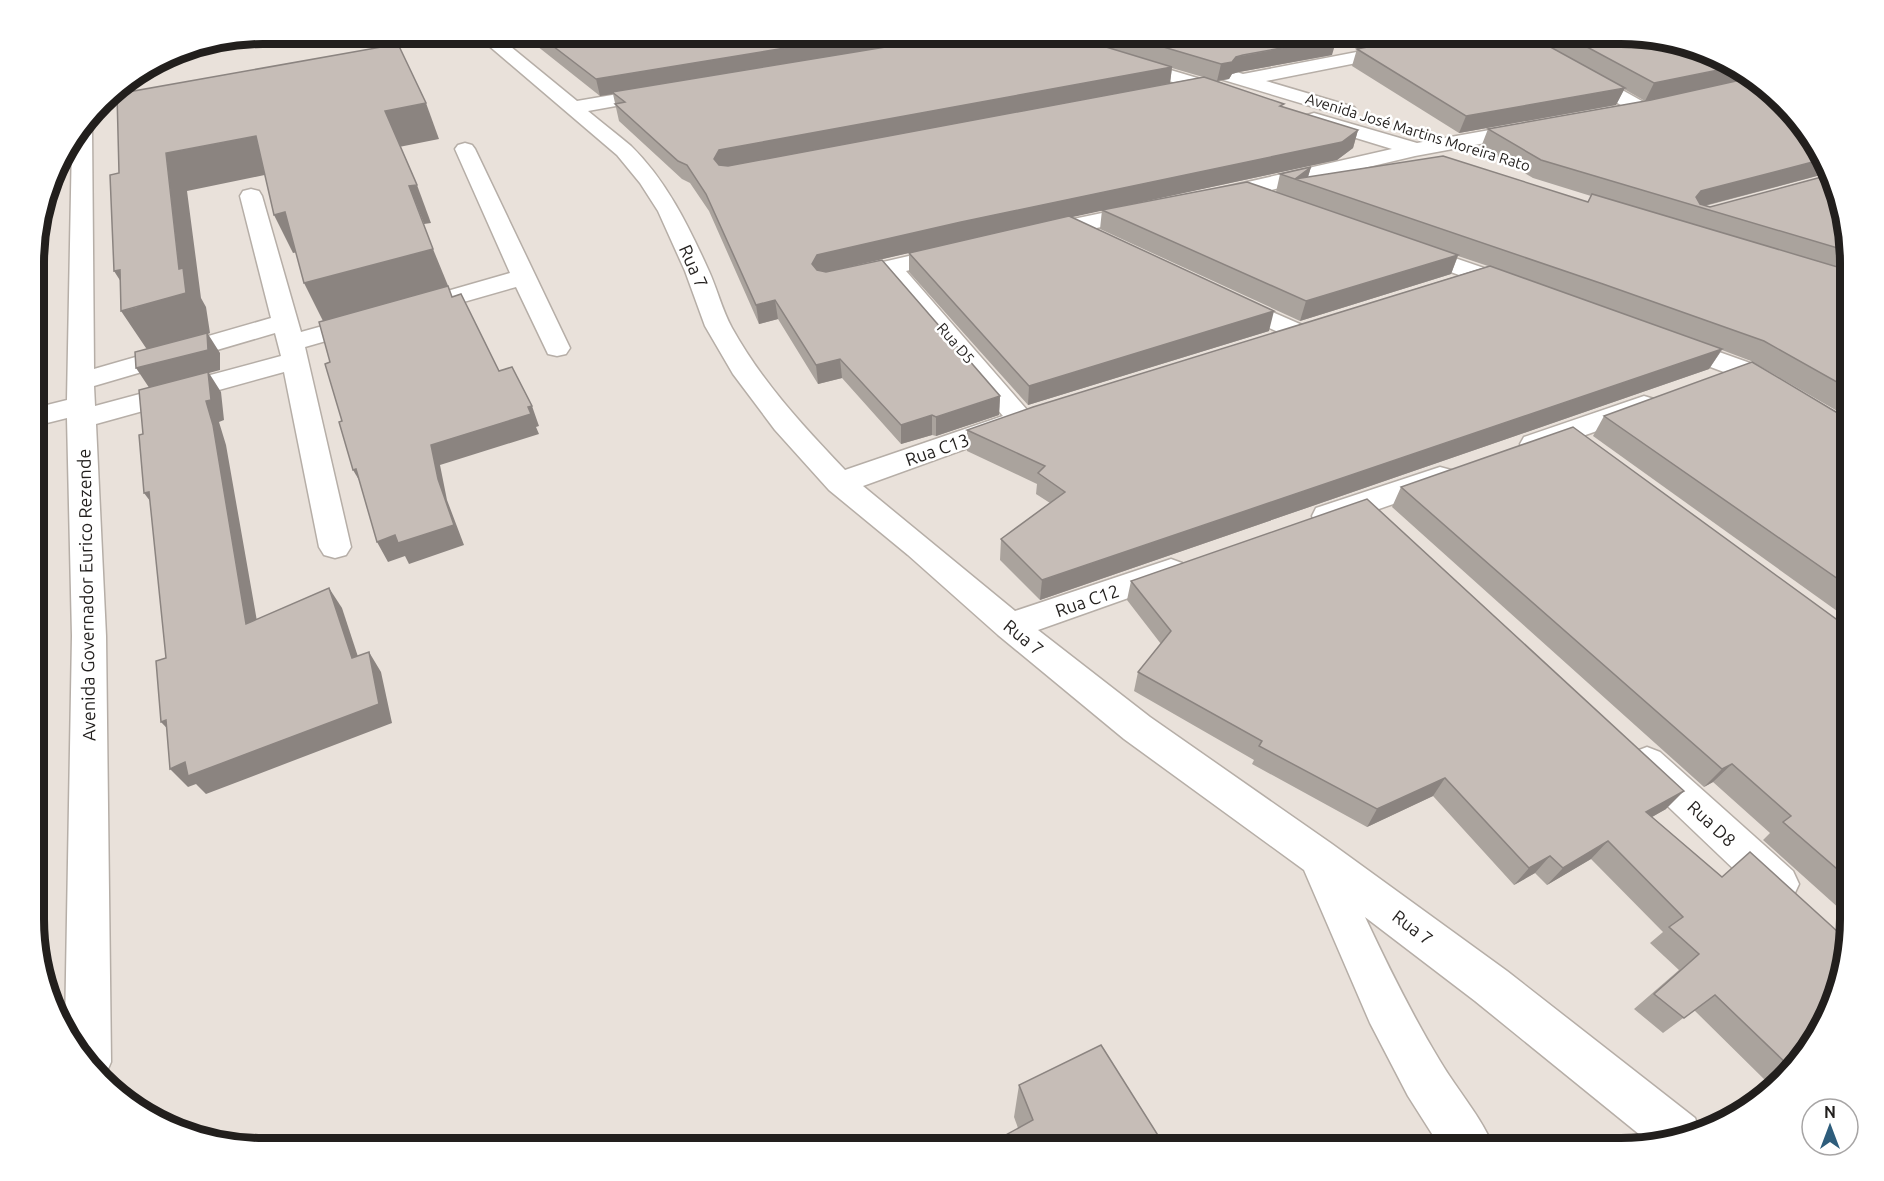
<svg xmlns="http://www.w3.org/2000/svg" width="1884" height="1181" font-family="Ubuntu,sans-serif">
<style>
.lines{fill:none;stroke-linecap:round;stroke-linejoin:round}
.minor-casing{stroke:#b6aea7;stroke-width:3}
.minor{fill:#fff;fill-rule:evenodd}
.wall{fill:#aaa39d;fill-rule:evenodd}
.shaded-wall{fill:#8b8480}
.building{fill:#c6bdb7;stroke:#8b8480;stroke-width:1.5}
.labels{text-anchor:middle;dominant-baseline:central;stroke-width:5;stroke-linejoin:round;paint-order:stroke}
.far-street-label{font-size:15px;fill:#221f1d;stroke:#fff}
.street-label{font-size:18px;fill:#221f1d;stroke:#fff}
.rim{fill:none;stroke:#221f1d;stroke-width:8}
</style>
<rect width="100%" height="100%" fill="#e9e1da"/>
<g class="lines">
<g class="minor-casing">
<g id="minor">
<path d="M474 33H494L577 101 659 87 666 89 669 93 666 97 588 111C602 123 617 134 631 146 666 180 688 225 708 269 717 288 722 310 732 328 762 382 803 426 845 470L1003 416 884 276 844 285 835 283 832 278 835 273 844 271 952 246 960 248 964 253 960 258 906 271 1035 419 1031 425 1020 428 1018 430 863 486 1015 611 1171 559 1182 563 1187 571 1182 579 1038 630 1150 717 1332 844 1507 971 1695 1118 1699 1129 1650 1143 1475 1001 1365 917C1388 966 1412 1015 1440 1061 1457 1090 1481 1116 1494 1148H1441L1408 1096 1370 1023 1304 870 1124 739 998 635 908 555 829 490 775 430 733 374 705 326 685 271 658 211 640 183 617 155Z"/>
<path d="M1455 33H1491L1488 37 1482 38 1266 81 1354 107 1357 111 1354 115 1347 117 1197 72 1195 68 1197 64 1204 62 1243 74Z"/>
<path d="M1498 33H1520L1649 105 1652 109 1649 113H1635L1501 37Z"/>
<path d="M1127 57 1234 89 1237 93 1234 97 1227 99 1121 66 1118 62 1121 58Z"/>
<path d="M1314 113 1417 143 1529 123 1536 125 1539 129 1536 133 1529 135 1415 156 1216 203 1208 201 1205 196 1208 191 1392 149 1307 123 1304 119 1307 115Z"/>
<path d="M86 123 92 128 94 369 271 318 240 196 243 191 251 189 259 191 262 196 301 332 366 314 375 317 379 322 375 327 305 347 351 547 346 555 335 558 324 555 319 547 284 372 96 424 106 636 111 1062 104 1078 71 1046 65 1030 72 636 67 418 35 426V408L67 400 72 141ZM275 333 281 356 95 406 94 386Z"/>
<path d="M465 143 472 145 475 149 570 348 566 354 557 356 548 354 516 287 418 315 409 312 405 307 409 302 510 273 455 149 458 145Z"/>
<path d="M1145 204 1153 206 1156 211 1153 216 1040 240 1032 238 1028 233 1032 228 1040 226Z"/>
<path d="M1411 243 1522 281 1525 286 1522 291 1513 293 1504 291 1403 255 1399 250 1403 245Z"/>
<path d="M1231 294 1309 328 1313 333 1309 338 1300 341 1291 338 1222 306 1219 301 1222 296Z"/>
<path d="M1674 336 1750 363 1851 422V444L1841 442 1732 375 1665 350 1661 344 1665 338Z"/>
<path d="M1644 396 1654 399 1658 405 1654 411 1534 453 1524 451 1520 444 1524 437Z"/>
<path d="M1440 467 1451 470 1455 477 1451 484 1327 527 1316 524 1312 516 1316 508Z"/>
<path d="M1647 747 1660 752 1793 871 1799 884 1793 897 1778 903 1763 897 1634 774 1628 763 1634 752Z"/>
</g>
</g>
<use href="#minor" class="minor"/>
</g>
<g class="wall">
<path d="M529 33H1329L1332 55 1239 72 1232 74 1229 79 1218 81 1283 107 1358 130 1353 148 1337 160 1070 217 1269 331 1028 405 909 272V253L1000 232 843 268 1000 396 999 415 936 436 932 435 901 444 842 378 818 384 778 319 759 324 709 211 690 183 682 179 619 121 613 94 600 96 532 42ZM1172 68 1203 77 1170 83Z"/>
<path d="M1331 33H1622L1820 148 1828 173 1705 206 1851 248V419L1751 361 1722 350 1709 369 1040 600 1000 560 1001 539 1050 503 1036 494 1037 484 967 451V430L1488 266 1458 256 1451 274 1300 321 1100 229 1102 210 1276 192 1280 174 1311 167 1308 177 1588 202 1591 196 1533 178 1481 147 1488 129 1645 101 1624 89 1616 105 1459 133 1352 66 1357 49Z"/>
<path d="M1604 416 1851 421V621L1593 436Z"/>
<path d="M1401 487 1851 630V919L1763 840 1770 833 1713 782 1704 787 1392 507Z"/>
<path d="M1131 581 1666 809 1652 817 1722 877 1813 1046 1750 1105 1747 1103 1768 1083 1694 1010 1663 1033 1634 1009 1679 970 1650 943 1663 932 1591 859 1547 885 1535 873 1514 885 1433 796 1367 827 1252 764 1254 760 1134 691 1138 672 1161 644 1127 600Z"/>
<path d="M1019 1085 1166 1148 1018 1128 1014 1117Z"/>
</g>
<g class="shaded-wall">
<path d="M877 33H976L612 92 613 94 600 96 596 79Z"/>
<path d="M1362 33H1443L1357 50Z"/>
<path d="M1337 38 1332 55 1239 72 1232 74 1229 79 1217 81 1221 64 1236 57Z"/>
<path d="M1738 66 1749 71 1755 78 1645 101 1654 83Z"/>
<path d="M1172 67 1170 83 717 176 714 159 719 150Z"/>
<path d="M1625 88 1616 105 1459 133 1466 116Z"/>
<path d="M426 103 439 139 399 147 385 111Z"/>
<path d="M1358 130 1353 148 1337 160 961 241 818 274 812 264 817 255Z"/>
<path d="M256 136 274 173 187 191 201 298 206 307 210 333 208 334 220 353V370L209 373 221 392 224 420 219 422 226 445 261 644 246 624 150 389 136 368 148 351 121 311 137 307 114 271 120 270 179 269 166 153Z"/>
<path d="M1824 159 1828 173 1699 207 1696 197 1701 191Z"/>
<path d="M1311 167 1306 183 1295 179Z"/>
<path d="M417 185 431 223 424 224 409 186Z"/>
<path d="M285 212 303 251 293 253 274 215Z"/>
<path d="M433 249 449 288 324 323 304 283Z"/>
<path d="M1458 255 1451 274 1300 321 1306 301Z"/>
<path d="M775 300 778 319 759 324 756 305Z"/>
<path d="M1274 311 1269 331 1028 405 1029 386Z"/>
<path d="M1722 349 1709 369 1040 600 1042 580Z"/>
<path d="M840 359 842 378 818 384 816 365Z"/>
<path d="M1000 396 999 415 936 436V417Z"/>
<path d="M532 406 539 426 536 427 539 434 440 465 447 500 464 545 409 564 405 556 388 562 377 542 395 535 438 479 431 445Z"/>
<path d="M932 415V435L901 444V425Z"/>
<path d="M356 469 365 490 353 470Z"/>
<path d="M149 492 159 513 144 493Z"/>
<path d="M329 588 342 608 365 678 352 658Z"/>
<path d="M369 652 381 672 392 723 206 794 196 784 188 787 170 769Z"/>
<path d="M166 720 179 741 161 722Z"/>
<path d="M1732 764 1713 782 1704 787 1722 769Z"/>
<path d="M1445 778 1433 796 1367 827 1377 809Z"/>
<path d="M1684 791 1666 809 1629 830 1646 812Z"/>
<path d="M1608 841 1591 859 1547 885 1563 868Z"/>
<path d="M1550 856 1535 873 1514 885 1529 868Z"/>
</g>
<g class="building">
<path d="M536 33H877L596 79Z"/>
<path d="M971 33H1060L1172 67 719 150 714 159 719 165 728 166 1204 77 1284 104 1280 106 1358 130 1342 142 961 222 817 255 812 264 817 270 826 272 882 260 1000 396 936 417 932 415 901 425 840 359 816 365 775 300 756 305 706 194 687 165 678 161 615 104 625 102 612 92Z"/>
<path d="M1116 33H1329L1337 38 1243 55 1236 57 1232 62 1221 64Z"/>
<path d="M1441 33H1525L1625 88 1466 116 1357 49Z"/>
<path d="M1561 33H1622L1695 45 1738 66 1654 83Z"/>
<path d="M398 44 426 103 385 111 417 185 409 186 433 249 304 283 285 212 274 215 256 136 166 153 179 269 183 268 186 293 121 311 120 270 114 271 110 175 119 173 117 94Z"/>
<path d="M1754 77 1820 148 1824 159 1701 191 1696 197 1700 204 1710 207 1829 175 1851 248V252L1541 160 1488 129 1651 100Z"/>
<path d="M1443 156 1588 202 1592 194 1851 271V390L1764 341 1603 284 1280 174 1311 167 1295 179Z"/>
<path d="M1247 182 1458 255 1306 301 1102 210Z"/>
<path d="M1069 216 1274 311 1029 386 909 253Z"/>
<path d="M1490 266 1722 349 1042 580 1001 539 1065 492 1038 473 1045 466 967 430 1033 407Z"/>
<path d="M448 286 452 297 461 294 499 371 512 367 532 406 528 407 531 414 431 445 438 479 454 525 398 543 395 535 377 542 356 469 353 470 339 422 342 421 325 364 330 362 319 322Z"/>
<path d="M207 333 208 350 136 368 135 352Z"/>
<path d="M1752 362 1851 421V588L1604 416Z"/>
<path d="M208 372 211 400 206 401 213 425 246 624 329 588 352 658 369 652 379 704 188 776 185 762 170 769 166 720 161 722 156 661 166 658 149 492 144 493 139 435 143 434 139 390Z"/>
<path d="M1573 427 1851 630V881L1783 822 1791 816 1732 764 1722 769 1401 487Z"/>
<path d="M1367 499 1684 791 1646 812 1722 877 1750 852 1849 942 1839 992 1813 1046 1790 1067 1715 995 1684 1018 1654 994 1699 954 1669 927 1683 917 1608 841 1563 868 1550 856 1529 868 1445 778 1377 809 1259 746 1262 741 1138 672 1171 631 1131 581Z"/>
<path d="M1101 1045 1166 1148H982L1033 1120 1019 1085Z"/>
</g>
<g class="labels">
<g class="far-street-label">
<text transform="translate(1418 132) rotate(17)">Avenida José Martins Moreira Rato</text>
<text transform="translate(956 343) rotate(49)">Rua D5</text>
</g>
<g class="street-label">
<text transform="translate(694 266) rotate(66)">Rua 7</text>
<text transform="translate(937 449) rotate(-19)">Rua C13</text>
<text transform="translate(86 595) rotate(-91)">Avenida Governador Eurico Rezende</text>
<text transform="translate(1087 600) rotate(-19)">Rua C12</text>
<text transform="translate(1024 637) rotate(39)">Rua 7</text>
<text transform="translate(1712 823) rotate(43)">Rua D8</text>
<text transform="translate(1413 927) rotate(37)">Rua 7</text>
</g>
</g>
<path d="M0 0H1884V1181H0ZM263 44H1621A219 219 0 0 1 1840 263V919A219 219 0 0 1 1621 1138H263A219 219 0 0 1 44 919V263A219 219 0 0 1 263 44Z" fill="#fff" fill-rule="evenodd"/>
<path class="rim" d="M263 44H1621A219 219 0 0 1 1840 263V919A219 219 0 0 1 1621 1138H263A219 219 0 0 1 44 919V263A219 219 0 0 1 263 44Z"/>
<g transform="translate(1830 1127)"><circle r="28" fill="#ffffff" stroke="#a7a5a5" stroke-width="1.5"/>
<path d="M0-4.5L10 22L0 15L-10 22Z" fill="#2e5d7c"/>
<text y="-9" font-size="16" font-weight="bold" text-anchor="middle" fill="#221f1d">N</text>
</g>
</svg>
